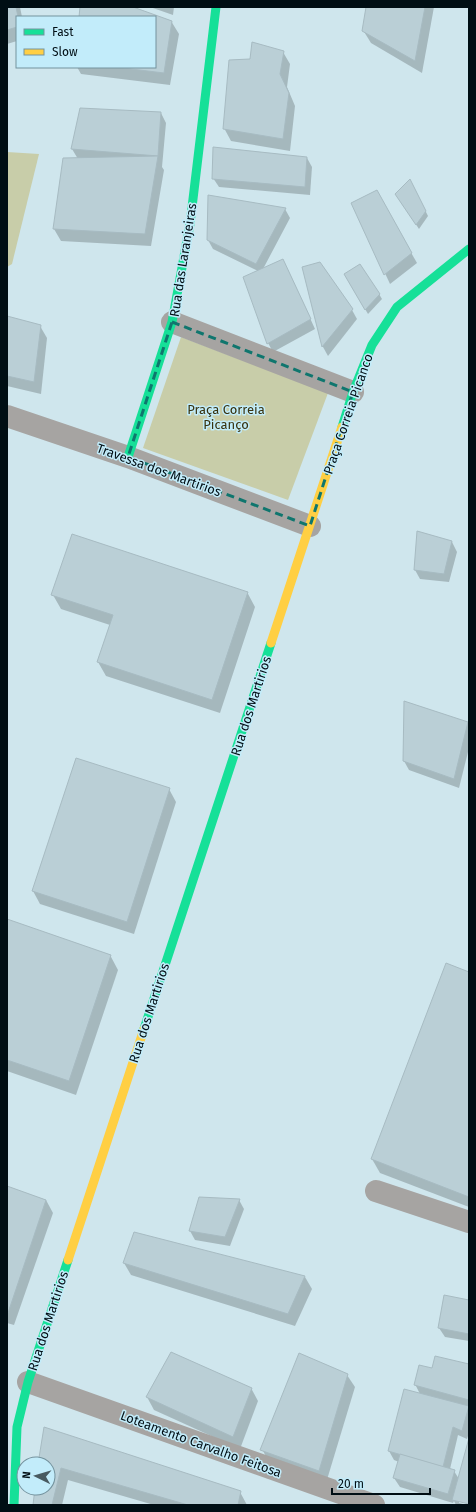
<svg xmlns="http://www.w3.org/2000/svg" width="476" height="1512" font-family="'Fira Sans',sans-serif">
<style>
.green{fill:#c8cda9}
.shadow{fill:#0003}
.building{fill:#bacfd6;stroke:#a7bbc2}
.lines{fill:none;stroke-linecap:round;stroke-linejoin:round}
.street{stroke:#a6a4a2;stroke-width:22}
.fast{stroke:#16e098;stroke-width:9}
.slow{stroke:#ffcf43;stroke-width:9}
.marked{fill:none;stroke:#0f766e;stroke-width:3;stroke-dasharray:8 5;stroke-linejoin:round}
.labels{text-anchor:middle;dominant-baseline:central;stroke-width:3;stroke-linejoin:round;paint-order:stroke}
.street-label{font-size:13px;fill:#000e14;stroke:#c2ecfa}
.park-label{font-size:13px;fill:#38320e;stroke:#c2ecfa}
</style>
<rect width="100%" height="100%" fill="#cfe6ed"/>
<g class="green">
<path d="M7 152 39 154 12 264 7 267Z"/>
<path d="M181 337 328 393 288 500 143 448Z"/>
</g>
<g class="shadow">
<path d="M7 7H20L22 17H17V41L7 44Z"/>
<path d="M81 7H130L171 21 179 34 170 85 81 74 77 67H155V17H80Z"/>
<path d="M150 7H174L173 15Z"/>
<path d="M367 7H434L422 73 371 43 363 30Z"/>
<path d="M283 52 290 64 287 87 295 106 290 151 231 141 224 128 251 60Z"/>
<path d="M161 113 166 123 162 167 164 170 151 246 61 241 54 229 78 159 72 149Z"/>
<path d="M307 158 312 167 310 195 219 187 213 178Z"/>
<path d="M412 184 428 216 419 229 399 199Z"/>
<path d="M376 191 417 263 390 284 361 221Z"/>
<path d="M285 209 290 218 263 269 288 270 315 329 273 352 268 343 258 271 213 249 208 240Z"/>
<path d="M303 268 352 310 357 319 328 356 323 347Z"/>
<path d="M345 275 379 294 382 299 368 314Z"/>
<path d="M7 317 40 326 47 338 41 394 7 386Z"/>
<path d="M418 532 452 542 457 552 449 582 420 579 415 570Z"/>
<path d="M247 592 255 607 220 713 106 676 98 662 110 625 61 609 53 595Z"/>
<path d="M467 723 469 726V748L459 788 409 770 404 761Z"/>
<path d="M76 759 169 789 176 802 134 934 40 904 33 891Z"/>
<path d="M7 920 110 955 118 970 76 1095 7 1071Z"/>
<path d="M469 973V1207L380 1173 372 1159Z"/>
<path d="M7 1187 46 1200 53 1213 14 1325 7 1323Z"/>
<path d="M239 1200 244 1209 230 1246 195 1240 190 1231Z"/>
<path d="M135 1233 305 1277 312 1289 295 1326 131 1275 124 1263Z"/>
<path d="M469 1301V1341L445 1337 439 1328Z"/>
<path d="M469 1366V1433L467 1439 458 1435 450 1469 454 1471 459 1479 469 1441V1503L459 1501V1503L468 1505H456L454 1501 453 1503 400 1487 394 1478 399 1462 394 1460 389 1451 405 1390 420 1394 415 1384 433 1370Z"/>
<path d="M347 1375 355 1387 326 1483 269 1462 262 1449Z"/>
<path d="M251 1388 258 1401 240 1449 154 1410 147 1397Z"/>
<path d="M44 1429 240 1492 247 1505H154L68 1480 62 1505H34L36 1488H48V1464H39Z"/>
</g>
<g class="building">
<path d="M7 7H16L18 17H17V27L7 30Z"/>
<path d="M80 7H133L172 21 164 73 115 67H155V17H79Z"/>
<path d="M366 7H425L415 61 362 31Z"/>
<path d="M252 42 284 51 280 74 289 93 283 139 223 129 229 60 250 59Z"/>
<path d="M80 108 161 112 158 156 71 149Z"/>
<path d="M213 147 307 157 305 187 212 179Z"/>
<path d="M158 156 145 234 53 229 63 158Z"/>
<path d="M410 179 426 211 416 225 395 194Z"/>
<path d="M377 190 412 253 384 275 351 203Z"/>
<path d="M208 195 286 208 256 264 207 240Z"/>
<path d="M283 259 311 319 267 344 243 277Z"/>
<path d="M320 262 353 309 322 347 302 267Z"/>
<path d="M360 264 380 294 365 310 344 274Z"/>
<path d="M7 316 41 325 34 382 7 376Z"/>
<path d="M417 531 452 541 444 574 414 570Z"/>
<path d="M72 534 248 592 212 700 97 662 113 615 51 595Z"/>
<path d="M404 701 468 722 454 779 403 761Z"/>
<path d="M76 758 170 788 127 922 32 891Z"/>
<path d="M7 919 111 955 69 1081 7 1060Z"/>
<path d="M446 963 469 972V1197L371 1159Z"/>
<path d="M7 1186 46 1200 8 1313H7Z"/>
<path d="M199 1197 240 1199 225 1237 189 1231Z"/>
<path d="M134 1232 305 1276 288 1314 123 1263Z"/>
<path d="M444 1295 469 1300V1334L438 1328Z"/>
<path d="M171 1352 252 1388 233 1437 146 1397Z"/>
<path d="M299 1353 348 1374 319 1471 260 1450Z"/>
<path d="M435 1356 469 1364V1400L414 1385 419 1365 432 1368Z"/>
<path d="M404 1389 469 1406 462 1431 453 1427 443 1467 388 1451Z"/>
<path d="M44 1427 241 1491 238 1505H188L61 1468 52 1505H33L35 1488H48V1464H38Z"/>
<path d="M469 1438V1504L452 1500Z"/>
<path d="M400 1454 455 1470 448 1494 393 1478Z"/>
</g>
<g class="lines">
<g class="street">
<path d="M172 322 353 392"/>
<path d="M7 416 128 457 310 526"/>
<path d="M376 1191 469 1222"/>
<path d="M28 1382 374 1505"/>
</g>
<g class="fast">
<path d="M342 427 353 392 372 345 397 307 469 249"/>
<path d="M128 457 172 322 190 224 216 7"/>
<path d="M144 1029 271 643"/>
<path d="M14 1505 17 1427 28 1382 68 1260"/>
</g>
<g class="slow">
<path d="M271 643 342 427"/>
<path d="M68 1260 144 1029"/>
</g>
</g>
<path class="marked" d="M172 322 353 392 310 526 128 457Z"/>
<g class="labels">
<g class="street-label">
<text transform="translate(183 260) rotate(-81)">Rua das Laranjeiras</text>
<text transform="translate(348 414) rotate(-71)">Praça Correia Picanco</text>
<text transform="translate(159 470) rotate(20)">Travessa dos Martirios</text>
<text transform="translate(251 706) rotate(-72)">Rua dos Martirios</text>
<text transform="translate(149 1013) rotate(-72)">Rua dos Martirios</text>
<text transform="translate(48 1321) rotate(-72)">Rua dos Martirios</text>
<text transform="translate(201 1444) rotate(20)">Loteamento Carvalho Feitosa</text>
</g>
<g class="park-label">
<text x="226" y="409">Praça Correia<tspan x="226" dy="15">Picanço</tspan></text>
</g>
</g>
<rect width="476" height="1512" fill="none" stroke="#000e14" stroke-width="16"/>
<rect x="16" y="16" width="140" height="52" fill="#c2ecfa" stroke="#74939e"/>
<rect x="24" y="29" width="20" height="6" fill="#16e098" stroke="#74939e"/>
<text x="52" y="36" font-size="12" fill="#000e14">Fast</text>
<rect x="24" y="49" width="20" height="6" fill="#ffcf43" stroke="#74939e"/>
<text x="52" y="56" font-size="12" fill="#000e14">Slow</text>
<g transform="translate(36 1476) rotate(275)"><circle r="19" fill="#c2ecfa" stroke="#74939e"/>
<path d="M0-3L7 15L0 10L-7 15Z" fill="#485a60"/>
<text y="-6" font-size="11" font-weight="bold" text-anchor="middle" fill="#000e14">N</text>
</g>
<path d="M332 1488v6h98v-6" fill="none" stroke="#000e14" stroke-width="2"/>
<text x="338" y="1488" font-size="12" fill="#000e14" stroke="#c2ecfa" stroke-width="3" paint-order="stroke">20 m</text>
</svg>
